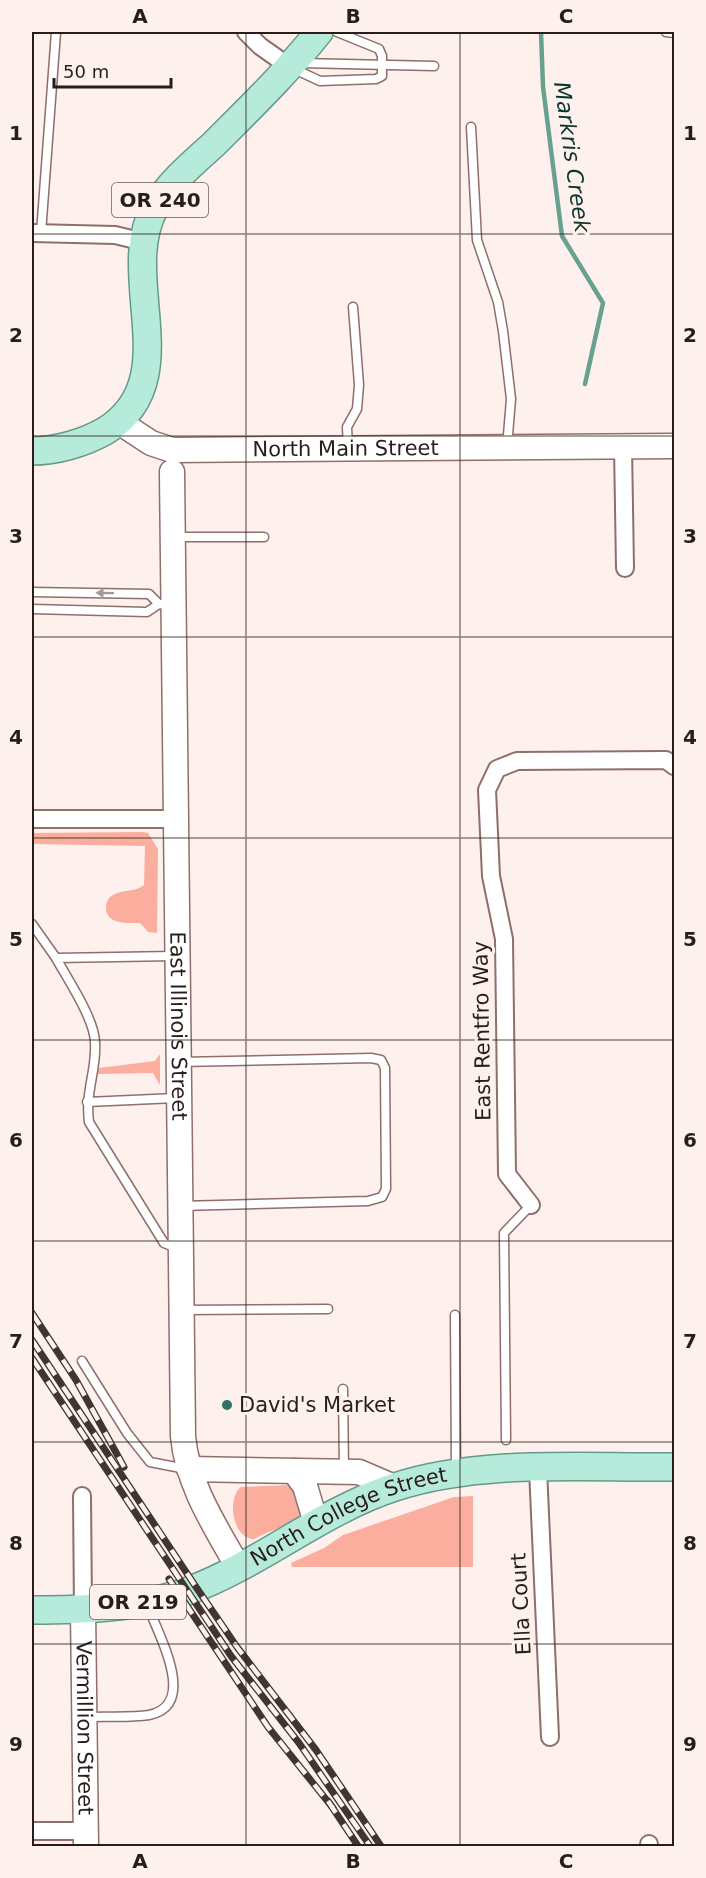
<svg xmlns="http://www.w3.org/2000/svg" width="706" height="1878" font-family="'DejaVu Sans',sans-serif">
<style>
.green{fill:#fbae9e}
.lines{fill:none;stroke-linecap:round;stroke-linejoin:round}
.stream{stroke:#67a28f;stroke-width:4.5}
.lane-casing{stroke:#8e6f69;stroke-width:11}
.street-casing{stroke:#8e6f69;stroke-width:20}
.secondary-casing{stroke:#8e6f69;stroke-width:27}
.primary-casing{stroke:#659a88;stroke-width:30}
.lane{stroke:#fff;stroke-width:8}
.street{stroke:#fff;stroke-width:16}
.secondary{stroke:#fff;stroke-width:24}
.primary{stroke:#b6ebdc;stroke-width:27}
.rail-casing{stroke:#413532;stroke-width:7}
.rail{stroke:#fef0ed;stroke-width:4.5;stroke-dasharray:14;stroke-linecap:butt}
.oneway{fill:#9f9998}
.grid{fill:none;stroke:#291d1a;stroke-width:1.5;stroke-opacity:0.55}
.poi-dot{fill:#317261;stroke:#fef0ed;stroke-width:2}
.labels{text-anchor:middle;dominant-baseline:central;stroke-width:6;stroke-linejoin:round;paint-order:stroke}
.shield{fill:#fef0ed;stroke:#695c59;stroke-width:1.5}
.shield-label{font-size:20px;font-weight:bold;fill:#291d1a}
.street-label{font-size:21px;fill:#291d1a;stroke:#fef0ed}
.poi-label{font-size:21px;fill:#291d1a;stroke:#fef0ed;text-anchor:start}
.water-label{font-size:22px;font-style:italic;fill:#0b362b;stroke:#fef0ed}
.neatline{fill:none;stroke:#291d1a;stroke-width:2}
.grid-label{font-size:20px;text-anchor:middle;font-weight:bold;fill:#291d1a}
</style>
<rect width="100%" height="100%" fill="#fef0ed"/>
<g class="green">
<path d="M143 832 148 833 158 849 157 933 148 932 140 923C127 923 106 925 106 907 106 902 109 897 113 895 123 889 136 892 144 885L145 846 32 844V833Z"/>
<path d="M160 1054V1085L153 1073 96 1074 99 1068 155 1061Z"/>
<path d="M291 1485 304 1514C293 1525 270 1530 254 1539 233 1539 226 1499 241 1487Z"/>
<path d="M473 1496V1567H292L291 1563 324 1548 343 1535 454 1497Z"/>
</g>
<g class="lines">
<path class="stream" d="M541 32 543 87 562 236 603 303 585 384"/>
<g class="lane-casing">
<g id="lane">
<path d="M666 32 674 33"/>
<path d="M301 63 434 66"/>
<path d="M292 68 320 81 376 79 382 76V56L379 49 337 32"/>
<path d="M471 127 477 240 498 302 503 331 511 399 507 447"/>
<path d="M41 233 56 32"/>
<path d="M348 448 347 427 357 409 359 385 353 307"/>
<path d="M173 537H264"/>
<path d="M32 592 149 594 159 604"/>
<path d="M32 609 147 612 159 604 172 605"/>
<path d="M32 924 56 958"/>
<path d="M174 956 56 958C68 980 94 1018 95 1042 97 1070 85 1090 89 1122L164 1243 179 1249"/>
<path d="M179 1062 371 1058 381 1060 385 1068 386 1189 382 1197 368 1201 181 1206"/>
<path d="M87 1102 176 1098"/>
<path d="M182 1310 328 1309"/>
<path d="M455 1315 456 1470"/>
<path d="M82 1361 127 1433 150 1462 186 1469"/>
<path d="M343 1389 344 1471"/>
<path d="M506 1440 504 1233 531 1205"/>
<path d="M88 1717C107 1716 130 1718 149 1715 199 1705 158 1635 148 1606"/>
</g>
</g>
<g class="street-casing">
<g id="street">
<path d="M246 32 260 46 291 68"/>
<path d="M32 233 115 235 144 242"/>
<path d="M623 446 625 568"/>
<path d="M32 819H176"/>
<path d="M531 1205 507 1174 504 939 491 876 487 790 497 769 517 761 666 760 674 766"/>
<path d="M538 1469 550 1737"/>
<path d="M82 1496 83 1610"/>
<path d="M32 1831H86"/>
<path d="M649 1844V1846"/>
</g>
</g>
<g class="secondary-casing">
<g id="secondary">
<path id="s1" d="M119 422 151 443 172 450 674 446"/>
<path id="s2" d="M172 472 183 1436C187 1484 215 1526 238 1567"/>
<path d="M189 1469 359 1472 394 1487"/>
<path d="M294 1471 305 1486 316 1523"/>
<path id="s3" d="M83 1610 86 1846"/>
</g>
</g>
<g class="primary-casing">
<g id="primary">
<path d="M32 451C56 451 84 443 105 431 188 380 116 276 155 207 169 183 193 163 214 144 251 107 287 72 319 32"/>
<path id="s4" d="M32 1610C81 1610 141 1608 188 1591 261 1564 321 1511 395 1487 480 1459 585 1468 674 1467"/>
</g>
</g>
<use href="#lane" class="lane"/>
<use href="#street" class="street"/>
<use href="#secondary" class="secondary"/>
<use href="#primary" class="primary"/>
<g class="rail-casing">
<g id="rail">
<path d="M32 1313 76 1380 124 1467"/>
<path d="M32 1340 196 1587 237 1647 316 1750 381 1846"/>
<path d="M32 1358 231 1656 299 1743 370 1846"/>
<path d="M169 1579 268 1727 333 1808"/>
<path d="M328 1801 358 1846"/>
</g>
</g>
<use href="#rail" class="rail"/>
</g>
<defs><path id="oneway-solid" d="M-6-.8H1V-3.2L6.5 0L1 3.2V.8H-6Z" transform="scale(1.5)"/></defs>
<use class="oneway" href="#oneway-solid" transform="translate(105 593) rotate(-179)"/>
<path class="grid" d="M246 32V1846M460 32V1846M32 234H674M32 436H674M32 637H674M32 838H674M32 1040H674M32 1241H674M32 1442H674M32 1644H674"/>
<circle class="poi-dot" cx="227" cy="1405" r="6"/>
<g class="labels">
<g class="shield">
<rect x="112" y="183" width="96" height="34" rx="4.5"/>
<rect x="90" y="1585" width="96" height="34" rx="4.5"/>
</g>
<g class="shield-label">
<text x="160" y="200">OR 240</text>
<text x="138" y="1602">OR 219</text>
</g>
<g class="street-label">
<text stroke="none"><textPath href="#s1" startOffset="234">North Main Street</textPath></text>
<text stroke="none"><textPath href="#s2" startOffset="554">East Illinois Street</textPath></text>
<text transform="translate(482 1031) rotate(-91)">East Rentfro Way</text>
<text stroke="none"><textPath href="#s4" startOffset="336">North College Street</textPath></text>
<text transform="translate(521 1604) rotate(-93)">Ella Court</text>
<text stroke="none"><textPath href="#s3" startOffset="118">Vermillion Street</textPath></text>
</g>
<g class="poi-label">
<text x="239" y="1405">David's Market</text>
</g>
<g class="water-label">
<text transform="translate(572 157) rotate(82)">Markris Creek</text>
</g>
</g>
<rect width="706" height="1878" fill="none" stroke="#fef0ed" stroke-width="66"/>
<path d="M54 78v9h117v-9" fill="none" stroke="#291d1a" stroke-width="3"/>
<text x="63" y="78" font-size="18" fill="#291d1a" stroke="#fef0ed" stroke-width="4.5" paint-order="stroke">50 m</text>
<rect x="33" y="33" width="640" height="1812" class="neatline"/>
<g class="grid-label">
<text x="140" y="23">A</text>
<text x="353" y="23">B</text>
<text x="566" y="23">C</text>
<text x="16" y="140">1</text>
<text x="690" y="140">1</text>
<text x="16" y="342">2</text>
<text x="690" y="342">2</text>
<text x="16" y="543">3</text>
<text x="690" y="543">3</text>
<text x="16" y="744">4</text>
<text x="690" y="744">4</text>
<text x="16" y="946">5</text>
<text x="690" y="946">5</text>
<text x="16" y="1147">6</text>
<text x="690" y="1147">6</text>
<text x="16" y="1348">7</text>
<text x="690" y="1348">7</text>
<text x="16" y="1550">8</text>
<text x="690" y="1550">8</text>
<text x="16" y="1751">9</text>
<text x="690" y="1751">9</text>
<text x="140" y="1868">A</text>
<text x="353" y="1868">B</text>
<text x="566" y="1868">C</text>
</g>
</svg>
